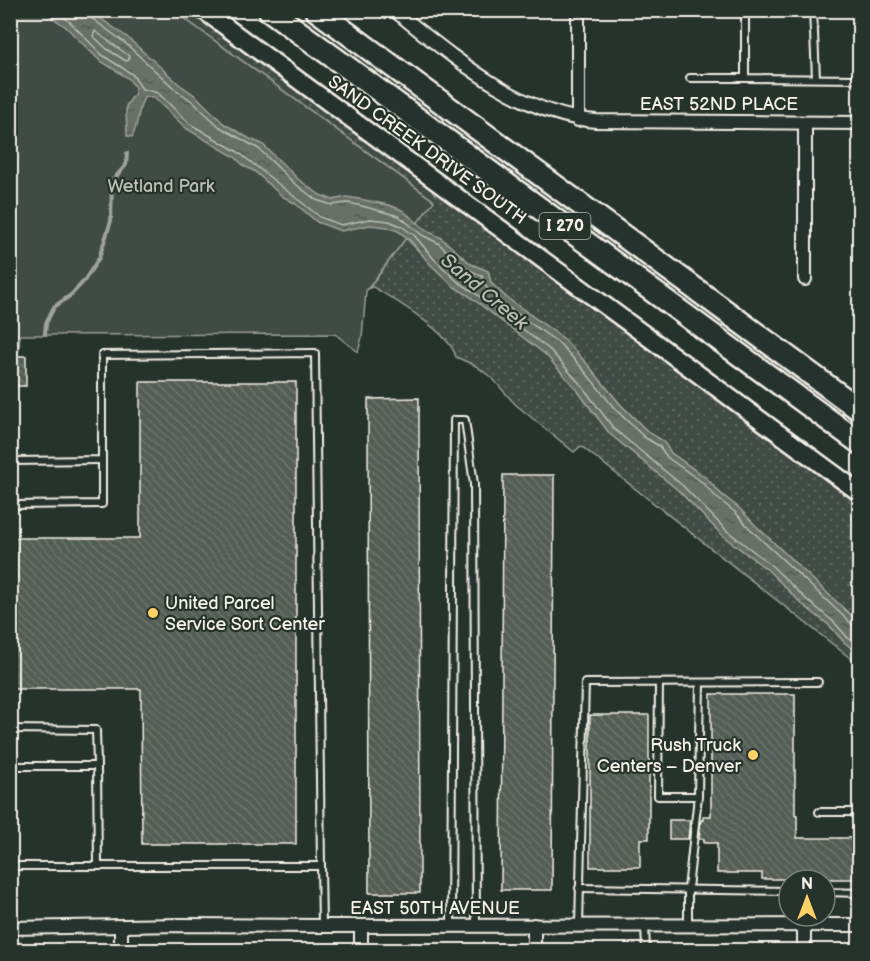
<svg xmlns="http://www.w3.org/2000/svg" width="870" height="961" font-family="'Balsamiq Sans',sans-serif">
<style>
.grass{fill:url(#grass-dots);stroke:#9a9e96;stroke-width:1.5}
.green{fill:#414b45;stroke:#9a9e96;stroke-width:1.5}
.water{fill:url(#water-ripples);stroke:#9fa39b;stroke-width:1.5}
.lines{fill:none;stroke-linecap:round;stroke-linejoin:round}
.shore{stroke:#bcbdb5;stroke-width:1.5}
.stream{stroke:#9fa39b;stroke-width:4}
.building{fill:url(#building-back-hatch);stroke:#f4f1e8;stroke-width:1.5}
.lane-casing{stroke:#f4f1e8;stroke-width:10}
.street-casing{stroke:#f4f1e8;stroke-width:16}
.secondary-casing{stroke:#f4f1e8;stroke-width:21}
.highway-casing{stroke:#f4f1e8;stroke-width:26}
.lane{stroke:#26332d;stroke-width:6}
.street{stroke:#26332d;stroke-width:12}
.secondary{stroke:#26332d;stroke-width:16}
.highway{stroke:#26332d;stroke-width:21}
.poi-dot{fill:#ffd166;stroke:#26332d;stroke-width:2}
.labels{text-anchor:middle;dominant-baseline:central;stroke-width:4.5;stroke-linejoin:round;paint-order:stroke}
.shield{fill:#26332d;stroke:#b6b8b0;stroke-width:1.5}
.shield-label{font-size:16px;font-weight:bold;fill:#f4f1e8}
.street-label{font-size:18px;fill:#f4f1e8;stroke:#26332d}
.park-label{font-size:18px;fill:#bebfb7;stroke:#26332d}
.poi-label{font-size:18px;fill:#f4f1e8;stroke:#26332d;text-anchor:start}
.water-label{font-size:20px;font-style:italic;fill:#bcbdb5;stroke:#26332d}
</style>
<defs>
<pattern id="grass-dots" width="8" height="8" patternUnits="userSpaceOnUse" patternTransform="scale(1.5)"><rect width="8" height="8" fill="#414b45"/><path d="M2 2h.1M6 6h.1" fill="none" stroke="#5d6560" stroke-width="1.8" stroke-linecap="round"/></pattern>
<pattern id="water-ripples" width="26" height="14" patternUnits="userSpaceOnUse" patternTransform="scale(1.5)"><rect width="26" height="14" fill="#676f68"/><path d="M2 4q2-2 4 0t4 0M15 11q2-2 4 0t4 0" fill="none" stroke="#565a55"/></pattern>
<pattern id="building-back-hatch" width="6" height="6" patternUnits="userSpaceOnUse" patternTransform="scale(1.5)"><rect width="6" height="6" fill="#525c55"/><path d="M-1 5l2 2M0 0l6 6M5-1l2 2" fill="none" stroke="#6c746d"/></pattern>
</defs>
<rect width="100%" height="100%" fill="#26332d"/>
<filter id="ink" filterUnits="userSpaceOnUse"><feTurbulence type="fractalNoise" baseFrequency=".0167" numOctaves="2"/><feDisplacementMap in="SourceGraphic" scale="12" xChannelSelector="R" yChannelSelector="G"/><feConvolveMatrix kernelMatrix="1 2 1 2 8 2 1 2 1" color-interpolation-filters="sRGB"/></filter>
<g filter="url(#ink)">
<g class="grass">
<path d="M174 11H189L859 505V623L756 526 739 508 721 494 706 478 671 453 663 441 648 432 620 404 588 365 564 339 507 298 491 283 488 271 471 264 441 238 426 230 417 222 433 200Z"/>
<path d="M406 238 453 286 468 295 546 355 577 390 610 434 679 491 723 536 768 570 802 604 830 626 844 642 859 654V665L581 446 574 452 515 404 492 378 476 366 456 357C451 333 395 300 373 287L369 288Z"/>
</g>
<path class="green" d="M11 11H174L434 201 366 291 362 337 358 352 335 334 20 335 19 350H11Z"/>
<path class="water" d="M43 11H90L127 37 179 84 196 96 223 123 250 139 262 144 298 179 320 195 333 200 346 197 359 199 389 205 402 210 426 230 441 238 471 264 488 271 491 283 507 298 564 339 588 365 620 404 648 432 663 441 671 453 706 478 721 494 739 508 756 526 859 623V654L844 642 830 626 802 604 768 570 723 536 679 491 610 434 577 390 546 355 468 295 453 286 429 263 410 240 398 231 387 227 370 225 341 231 317 222 296 204 282 196 254 171 244 166 235 157 187 129 154 98 145 96C138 105 139 124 132 137L127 136 126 106 135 93V87L128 78 99 60 66 27Z"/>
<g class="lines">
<g class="shore">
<path d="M55 10 71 23 102 55 132 74 142 89 158 93 190 124 238 152 320 217 341 225 370 219 389 221 401 226 414 235 434 259 457 281 471 290 550 350 582 386 614 429 683 486 727 531 771 565 807 600 834 622 848 638 860 646"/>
<path d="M88 10 90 17 124 42 175 89 192 101 220 127 259 149 294 183 316 200 332 205 347 203 358 205 399 216 422 235 438 243 467 269 482 276 486 287 502 303 560 344 583 369 615 409 644 437 659 446 668 458 702 482 717 498 735 512 752 531 853 625 860 627"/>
<path d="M95 31 129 56V60L126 61 107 49 93 36Z"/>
</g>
<path class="stream" d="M45 334 46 323 54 307 71 295 84 281 99 258 111 221 112 181 126 165 127 153"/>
</g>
<g class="building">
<rect x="10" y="356" width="16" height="30"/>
<path d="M140 382H296V844H142L141 689H10V538H140Z"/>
<path d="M419 398 420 893H369L368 399Z"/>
<path d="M503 475H554L552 890H501Z"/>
<path d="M711 694H795V815H797V838H860V879H762V873H717V843H704V839H699L701 820H703V816H711Z"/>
<path d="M590 715H649V839H640V867H590Z"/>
<path d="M669 820H690L688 839H669Z"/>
</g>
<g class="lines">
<g class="lane-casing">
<g id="lane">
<path d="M745 10V78L860 79"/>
<path d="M813 10 816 78"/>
<path d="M690 78H745"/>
<path d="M10 461 102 460V355L315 353 321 866H98L97 766H10"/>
<path d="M10 505 102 504V460"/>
<path d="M659 683 658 796H698L700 683"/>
<path d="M10 729 96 730 97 766"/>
<path d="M819 812H860"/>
<path d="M10 866H98"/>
<path d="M321 866 322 926"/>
<path d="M579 888 789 891"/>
<path d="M825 892 860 893"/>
<path d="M451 925 454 420H465L474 484 476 925"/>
<path d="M579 925 585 683 818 682"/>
<path d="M645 925 646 950"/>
<path d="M688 925V889L698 796"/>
</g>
</g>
<g class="street-casing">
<g id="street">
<path d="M394 10C452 56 519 115 596 121L860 123"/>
<path d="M578 120V10"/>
<path d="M805 279V123"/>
<path d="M10 928 180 925 322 926 860 925"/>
<path d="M121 928V950"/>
<path d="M361 950V926"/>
<path d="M534 950V925"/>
<path d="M804 950V925"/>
</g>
</g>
<g class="secondary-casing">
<path id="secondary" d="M203 10 860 493"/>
</g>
<g class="highway-casing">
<g id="highway">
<path d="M269 10 860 443"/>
<path d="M316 10 860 410"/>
</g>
</g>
<use href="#lane" class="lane"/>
<use href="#street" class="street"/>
<use href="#secondary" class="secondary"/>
<use href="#highway" class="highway"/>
</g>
</g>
<g class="poi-dot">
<circle cx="153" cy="613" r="6"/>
<circle cx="753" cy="755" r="6"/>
</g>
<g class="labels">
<rect class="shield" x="539.5" y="213" width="51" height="26" rx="4.5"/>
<g class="shield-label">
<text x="565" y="226">I 270</text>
</g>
<g class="street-label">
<text x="719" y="104">EAST 52ND PLACE</text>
<text transform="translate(427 150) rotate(36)">SAND CREEK DRIVE SOUTH</text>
<text x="435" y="908">EAST 50TH AVENUE</text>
</g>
<g class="park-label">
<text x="161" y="186">Wetland Park</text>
</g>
<g class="poi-label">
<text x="165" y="603">United Parcel<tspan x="165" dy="21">Service Sort Center</tspan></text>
<text x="741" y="745" text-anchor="end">Rush Truck<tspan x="741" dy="21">Centers – Denver</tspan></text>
</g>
<g class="water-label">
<text transform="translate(484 292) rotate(40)">Sand Creek</text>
</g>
</g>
<rect width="870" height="961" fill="none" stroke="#26332d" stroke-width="36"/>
<rect x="18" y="18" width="834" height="925" fill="none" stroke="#f4f1e8" stroke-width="2" filter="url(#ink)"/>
<g transform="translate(807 898)"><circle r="28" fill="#26332d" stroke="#787f78" stroke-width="1.5"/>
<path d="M0-4.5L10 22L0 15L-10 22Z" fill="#ffd166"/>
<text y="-9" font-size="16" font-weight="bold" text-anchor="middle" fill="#f4f1e8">N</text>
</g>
</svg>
